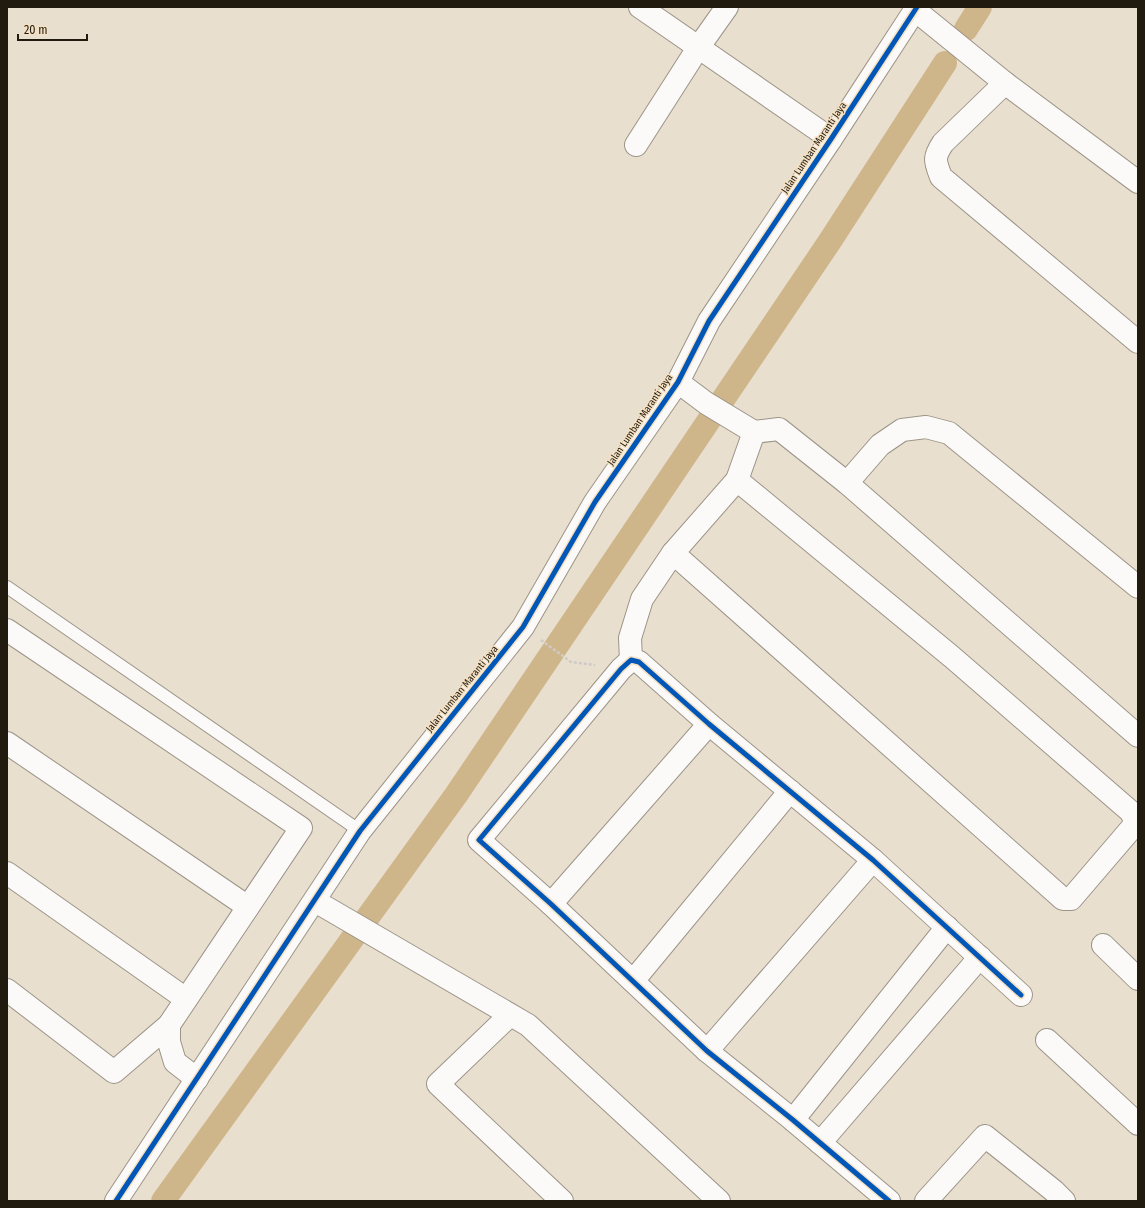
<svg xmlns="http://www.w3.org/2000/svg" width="1145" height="1208" font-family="'Fira Sans Condensed',sans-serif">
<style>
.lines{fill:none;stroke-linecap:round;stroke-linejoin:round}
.canal{stroke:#cfb58a;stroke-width:24}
.service-casing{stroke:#9b9488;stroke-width:14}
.minor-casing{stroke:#9b9488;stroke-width:24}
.path{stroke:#cecbc6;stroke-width:2.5;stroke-dasharray:3 2;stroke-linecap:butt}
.service{stroke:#fcfaf8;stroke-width:12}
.minor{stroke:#fcfaf8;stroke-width:22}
.cycleway-casing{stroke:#f4e1c4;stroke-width:8}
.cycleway{stroke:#0057b8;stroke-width:5}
.labels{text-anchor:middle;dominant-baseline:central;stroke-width:3;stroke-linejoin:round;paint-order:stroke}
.street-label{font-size:10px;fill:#211a0f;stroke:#f4e1c4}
</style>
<rect width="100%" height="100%" fill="#e9dfcf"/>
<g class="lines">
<g class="canal">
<path d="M966 29 980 7"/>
<path d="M163 1201 456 795 830 241 945 63"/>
</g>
<g class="service-casing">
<path id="service" d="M7 587 360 831"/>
</g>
<g class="minor-casing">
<g id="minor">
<path d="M640 7 831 139"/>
<path d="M915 10 1005 83 1138 182"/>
<path d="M1005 83 943 143C933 158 935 161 941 177L1138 342"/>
<path d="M636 145 698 48 727 7"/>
<path d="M678 382 706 403 754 432 779 429 847 483 1138 736"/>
<path d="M847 483 880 445 902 430 926 427 949 433 1138 587"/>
<path d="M673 553 875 732 1063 899H1071L1136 823 1131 812 952 657 737 480"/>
<path d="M7 630 301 828 169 1025V1042L175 1062 197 1079"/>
<path d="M631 660 630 638 642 599 673 553 737 480 754 432"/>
<path d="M7 743 248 907"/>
<path d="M7 873 186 999"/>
<path d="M315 901 528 1025 719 1201"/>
<path d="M551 904 709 724"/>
<path d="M1103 945 1138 979"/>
<path d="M633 981 790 791"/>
<path d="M7 990 114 1072 169 1025"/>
<path d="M510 1015 438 1084 562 1201"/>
<path d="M1047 1040 1138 1124"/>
<path d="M707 1051 873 860"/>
<path d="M793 1120 947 927"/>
<path d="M820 1143 980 957"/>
<path d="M116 1201 360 831 523 627 595 502 678 382 709 321 831 139 917 7"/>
<path d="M889 1201 793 1120 707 1051 551 904 479 840 621 669 631 660 639 662 709 724 873 860 1021 995"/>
<path d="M926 1201 985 1136 1054 1191 1064 1201"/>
</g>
</g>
<path class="path" d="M541 640 571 662 595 665"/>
<use href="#service" class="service"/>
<use href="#minor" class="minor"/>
<g class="cycleway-casing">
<g id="cycleway">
<path d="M116 1201 360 831 523 627 595 502 678 382 709 321 831 139 917 7"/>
<path d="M889 1201 793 1120 707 1051 551 904 479 840 621 669 631 660 639 662 709 724 873 860 1021 995"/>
</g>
</g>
<use href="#cycleway" class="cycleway"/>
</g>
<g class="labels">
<g class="street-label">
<text transform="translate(814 148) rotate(-56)">Jalan Lumban Maranti Jaya</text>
<text transform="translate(640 420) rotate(-56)">Jalan Lumban Maranti Jaya</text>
<text transform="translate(462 689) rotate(-51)">Jalan Lumban Maranti Jaya</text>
</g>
</g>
<rect width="1145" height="1208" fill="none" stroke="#211a0f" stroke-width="16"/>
<path d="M18 34v6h69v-6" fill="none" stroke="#211a0f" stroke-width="2"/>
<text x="24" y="34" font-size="12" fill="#211a0f" stroke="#f4e1c4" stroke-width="3" paint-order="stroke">20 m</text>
</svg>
